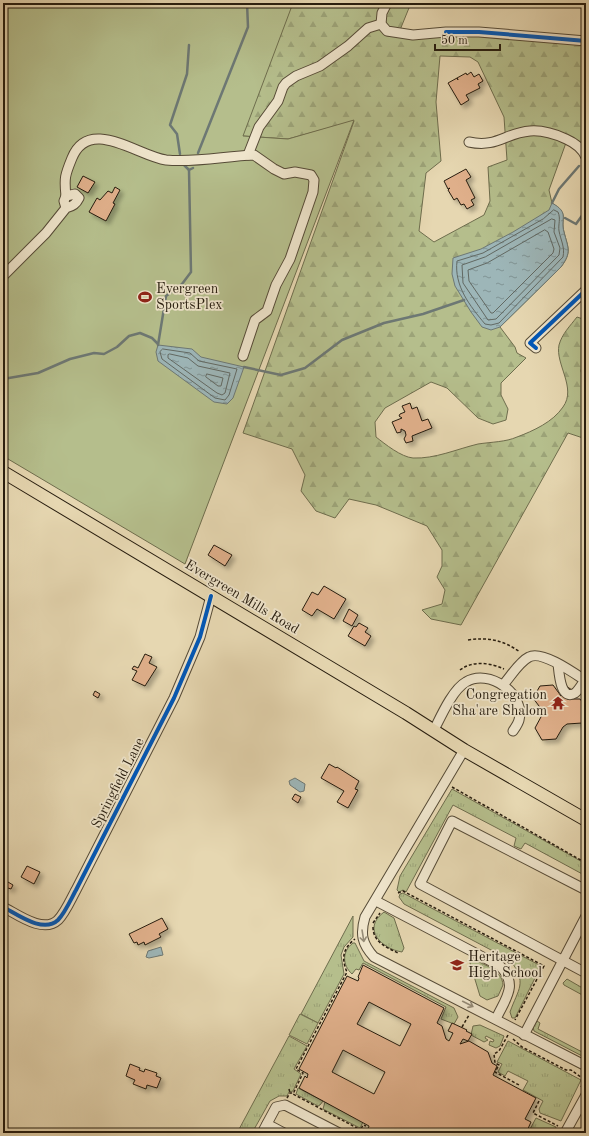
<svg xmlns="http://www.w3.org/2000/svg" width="589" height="1136" font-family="'Old Standard TT',serif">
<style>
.grass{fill:url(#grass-tufts);stroke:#6e6d4d}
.forest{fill:url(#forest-firs);stroke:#6e6d4d;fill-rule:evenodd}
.park{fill:url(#park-crowns);stroke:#6e6d4d}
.pitch{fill:#b5be8c;stroke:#6e6d4d}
.water{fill:url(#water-ripples);stroke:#6d7874}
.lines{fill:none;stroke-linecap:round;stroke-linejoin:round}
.shore{stroke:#626963;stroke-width:1}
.stream{stroke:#6d7874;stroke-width:2.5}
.building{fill:#dfaf8a;stroke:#261c0e;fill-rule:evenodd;filter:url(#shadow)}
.minor-casing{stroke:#564b37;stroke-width:11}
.major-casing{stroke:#261c0e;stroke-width:14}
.path{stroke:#261c0e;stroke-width:1.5;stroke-dasharray:3 2;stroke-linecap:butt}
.minor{stroke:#efe5cc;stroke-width:9}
.major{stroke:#e6d7b1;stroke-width:12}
.cycleway-casing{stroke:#efe5cc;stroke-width:6}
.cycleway{stroke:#0057b8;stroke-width:4}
.oneway{stroke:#958b76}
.labels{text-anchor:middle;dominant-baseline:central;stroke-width:3.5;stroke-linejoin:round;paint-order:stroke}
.poi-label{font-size:14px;fill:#261c0e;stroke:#efe5cc;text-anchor:start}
.street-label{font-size:14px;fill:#261c0e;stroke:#efe5cc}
</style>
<defs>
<pattern id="grass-tufts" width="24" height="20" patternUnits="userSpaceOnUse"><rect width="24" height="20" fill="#b5be8c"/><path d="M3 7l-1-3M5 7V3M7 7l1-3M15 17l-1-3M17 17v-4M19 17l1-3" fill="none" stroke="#9ca378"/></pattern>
<pattern id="forest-firs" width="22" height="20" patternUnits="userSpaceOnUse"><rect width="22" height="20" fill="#b5be8c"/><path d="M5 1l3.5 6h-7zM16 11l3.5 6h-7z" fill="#9ca378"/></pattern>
<pattern id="park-crowns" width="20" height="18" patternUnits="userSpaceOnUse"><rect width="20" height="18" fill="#b5be8c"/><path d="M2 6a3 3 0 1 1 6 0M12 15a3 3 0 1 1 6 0" fill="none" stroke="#9ca378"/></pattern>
<pattern id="water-ripples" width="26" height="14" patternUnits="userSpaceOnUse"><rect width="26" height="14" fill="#9db6b8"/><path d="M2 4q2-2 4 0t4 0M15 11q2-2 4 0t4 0" fill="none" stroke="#809394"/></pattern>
<filter id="shadow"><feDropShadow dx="3.5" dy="3.5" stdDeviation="2" flood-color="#0004"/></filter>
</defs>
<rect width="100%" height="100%" fill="#e6d7b1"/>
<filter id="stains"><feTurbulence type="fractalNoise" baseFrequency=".005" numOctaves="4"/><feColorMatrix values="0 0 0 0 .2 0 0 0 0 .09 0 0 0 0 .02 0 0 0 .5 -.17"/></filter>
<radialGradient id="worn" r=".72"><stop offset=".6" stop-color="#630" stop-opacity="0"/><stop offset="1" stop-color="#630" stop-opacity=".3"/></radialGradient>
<g class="grass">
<path d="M452 789 586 864V876L525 843 521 849 514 846 516 838 453 805 406 892 403 890 399 892 397 890 400 876Z"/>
<path d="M403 893 541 966 515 1018H512L510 1012C518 989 528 983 510 960L404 904 399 897 400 894Z"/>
<path d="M384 912 394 918 404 948 402 952C382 949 361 929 384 912Z"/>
<path d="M353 916V937L344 947 341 955 344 974 318 1023 301 1014Z"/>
<path d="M353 943H355L364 961 454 1008 458 1017 454 1024 441 1019 446 1007 363 963 359 970 356 969 352 974C342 965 342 951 353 943Z"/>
<path d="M472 959C485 965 502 970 503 985L498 996 487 1000 480 996 470 963V960Z"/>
<path d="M567 979 586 990V997L564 985 563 983Z"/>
<path d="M537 1021 540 1023 538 1029 586 1054V1058L534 1031 533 1027Z"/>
<path d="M480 1025 504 1036 500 1046 496 1048 489 1045 490 1041 493 1042 494 1040 486 1036 485 1038 488 1040 484 1042 471 1035 473 1026Z"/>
<path d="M289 1036 307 1046 294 1069 301 1074 293 1091 289 1092 287 1096H279L270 1101 252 1133H237Z"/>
<path d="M508 1041 581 1080 561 1121 540 1113 539 1109 543 1101 523 1090 528 1081 508 1071 505 1076 498 1072 502 1064 497 1062Z"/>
<path d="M298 1088 323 1101 320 1105 318 1106 296 1094Z"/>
<path d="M325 1102 363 1122 360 1128 323 1109Z"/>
<path d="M536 1118 556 1127 554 1133H528Z"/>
</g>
<path class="forest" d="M128 3H411L400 30 586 40V157L567 140 549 190 552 203C570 215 560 217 564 232 568 248 572 252 561 267L500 327 515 347 517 353 526 358 501 383V395L508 409 506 420 493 424 478 418 447 388 431 382 385 408 375 422 376 437C385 444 401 457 413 458 435 459 457 449 478 444 491 442 506 442 517 437 533 431 553 422 563 407 577 388 555 364 559 345 562 334 570 326 577 317L586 320V345L581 371 586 389V439L568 433 461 625 431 619 422 610 442 604 445 590 437 577 442 566V550L427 526 376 505 349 499 335 518 316 511 301 491 305 475 292 449 243 433 354 121 288 139 243 136ZM440 56 470 57 478 62 504 117 507 160 488 167 490 201 484 215 434 242 419 231 426 173 441 161 436 102Z"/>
<path class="park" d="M300 1014 318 1023 307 1044 289 1035Z"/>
<path class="pitch" d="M3 3H293L243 136 288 139 354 120 185 564 3 456Z"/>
<g class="water">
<path d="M552 203C570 213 560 218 564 232 568 248 572 252 561 267L500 327 491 330 482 327 471 312 455 286 452 274 453 258 481 249 513 232 549 210Z"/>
<path d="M158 345 192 349 201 357 244 367 233 398 227 404 214 402 158 361 156 352Z"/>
<path d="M295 778 305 784 304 791 300 792 290 785 289 781Z"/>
<path d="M161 947 163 955 149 958 146 957 148 951Z"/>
</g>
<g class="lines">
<g class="shore">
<path d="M554 210 558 212C561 219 558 224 559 231 561 241 565 247 563 257L499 323 491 325 485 324C470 306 454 286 457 261L483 253 543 219Z"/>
<path d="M552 219 555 220 554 232 560 248 559 255 496 319 488 320 463 283 462 265 485 257Z"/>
<path d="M545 230 548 232 554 249 553 253 493 313H491L469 281 468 270 487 263Z"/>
<path d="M163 349 190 353 199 361 237 369 229 395 225 400 215 398 162 359 160 352Z"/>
<path d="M170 354 188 358 198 366 230 373 225 393 222 395 217 393 168 358V355Z"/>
<path d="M207 374 223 378 221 386H218L206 377Z"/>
</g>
<g class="stream">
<path d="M198 153 248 27 247 3"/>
<path d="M180 154 177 134 170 125 187 74 189 45"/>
<path d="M182 163 189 170"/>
<path d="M552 203 559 189 579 166"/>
<path d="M565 218 576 224 586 210"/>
<path d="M158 345 166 296 182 284 191 272 189 170 193 168"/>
<path d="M244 367 281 375 305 368 342 340 384 323 423 314 464 300"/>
<path d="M3 379 38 373 70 359 94 353 104 354 117 347 129 336 140 333 152 338 158 344"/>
</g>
</g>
<g class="building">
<path d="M471 72 474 77 479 74 483 81 478 84 480 88 466 95 469 100 461 105 448 83 457 78 458 80 457 78 466 73 467 75Z"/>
<path d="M466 169 471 177 466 180 475 198 471 200 474 205 467 209 464 204 461 205 457 198 454 200 448 190 450 188 448 189 444 181Z"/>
<path d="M83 176 95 182 88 193 77 187Z"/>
<path d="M115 187 120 190 113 203 115 204 106 221 89 212 97 198 100 200 108 191 112 193Z"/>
<path d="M410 403 412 409 417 407 422 421 428 419 432 428 412 436 413 441 406 443 404 439 406 435 405 431 401 429V432L397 433 392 422 402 418 399 416 400 414 405 412 402 406Z"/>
<path d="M214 545 232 555 225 566 208 555Z"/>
<path d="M324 586 346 599 334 619 317 609 312 616 302 610 312 592 318 595Z"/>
<path d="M349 609 358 615 352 626 343 621Z"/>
<path d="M359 623 368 628 365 632 371 636 365 646 348 636 354 626 356 627Z"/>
<path d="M145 654 152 657 149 663 157 667 145 686 132 680 137 671 132 669 134 666 138 668Z"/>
<path d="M553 685 561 696 566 686 572 690 567 699H580L586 707V714L582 723 567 724 563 727 556 739 542 740 535 728 542 715V710L533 698 540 686Z"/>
<path d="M95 691 100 694 98 698 93 695Z"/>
<path d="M329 764 336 768 337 767 359 781 355 789 358 790 348 808 337 802 344 791 321 778Z"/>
<path d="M295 794 301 797 298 803 292 799Z"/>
<path d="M27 866 40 872 34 884 21 877Z"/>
<path d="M8 882 13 885 11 889 5 887Z"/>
<path d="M162 918 168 929 159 934 161 937 145 945 144 942 138 945 137 942 134 943 129 934Z"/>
<path d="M363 965 444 1008 437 1023 442 1026 446 1039 449 1041 453 1033 448 1031 452 1023 467 1030 466 1031 472 1034 468 1041 463 1039 460 1044 469 1041 488 1052 492 1063 497 1066 493 1075 536 1098 525 1119 531 1122 526 1133H367L369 1126 299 1088 305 1076 307 1078 308 1074 299 1069 347 976 358 981 359 978 358 977ZM369 1002 411 1024 400 1046 357 1024ZM343 1050 385 1072 374 1094 332 1072Z"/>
<path d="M130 1064 140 1068 139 1070 144 1072 145 1069 157 1073 156 1076 161 1078 157 1088 147 1085 146 1089 133 1084 135 1080 126 1076Z"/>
</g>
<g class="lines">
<g class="minor-casing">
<g id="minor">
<path d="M387 3 382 13 381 24 387 31 413 35 446 32H479L586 41"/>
<path d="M469 142C497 148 505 133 530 131 542 130 555 134 566 139 575 143 582 148 586 157"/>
<path d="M248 155 259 127 278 101 283 87 286 83 296 76 320 66 348 46 368 28 381 24"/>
<path d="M66 196C64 178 65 175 72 158 89 116 138 156 166 160 196 163 225 156 254 155L274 169 284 174 295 172 311 175 314 180 313 192 290 259 276 285 267 311 255 320 243 356"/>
<path d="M3 276 46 233 66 208 64 201 66 196 75 194 79 198C76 204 73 206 66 208"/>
<path d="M536 348 530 343 586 290"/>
<path d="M558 664C559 671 560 702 575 693 578 691 582 684 585 680"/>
<path d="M503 685C511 676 519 662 529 657 542 650 574 673 586 681"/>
<path d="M434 730C441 716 453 689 466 682 489 668 526 694 519 720 518 724 515 728 513 731"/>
<path d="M464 750 365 917C360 934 362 944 374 957L586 1066"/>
<path d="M586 890 452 821 420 884 586 973"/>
<path d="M376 901 500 966C519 985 505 999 496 1019"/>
<path d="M3 907C17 914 43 934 58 920 65 913 71 899 76 890L174 698 200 637 211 596"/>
<path d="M524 1035 586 916"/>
<path d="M267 1124 284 1133"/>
<path d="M262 1133 276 1107 285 1105 339 1133"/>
<path d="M565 1133 586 1095"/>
</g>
</g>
<g class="major-casing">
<path id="major" d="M3 472 406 713 464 750 586 820"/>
</g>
<g class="path">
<path d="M468 640C488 637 503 640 520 652"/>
<path d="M460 670C473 660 491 663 504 669"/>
<path d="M452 787 586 863"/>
<path d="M398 893 403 891 544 966 515 1020"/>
<path d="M373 923 380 913"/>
<path d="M373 927C373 942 386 947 398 953"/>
<path d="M462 1027 469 1015"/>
<path d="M508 1035 499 1051 494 1054 495 1063 499 1065 495 1072 519 1085"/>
<path d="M513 1039 522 1047 566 1070H571L585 1080 581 1087"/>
<path d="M289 1089 290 1093"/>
<path d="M287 1098 290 1093H293"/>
<path d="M539 1101 533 1113 558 1126"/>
<path d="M354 1133 357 1128 293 1094 303 1073 296 1069 347 972C341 958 343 948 355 939"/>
<path d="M359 1133 363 1125 366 1126"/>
</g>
<use href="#minor" class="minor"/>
<use href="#major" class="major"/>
<g class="cycleway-casing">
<g id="cycleway">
<path d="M446 32H479L586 41"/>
<path d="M536 348 530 343 586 290"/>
<path d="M3 907C17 914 43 934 58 920 65 913 71 899 76 890L174 698 200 637 211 596"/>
</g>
</g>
<use href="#cycleway" class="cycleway"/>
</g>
<defs><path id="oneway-shaft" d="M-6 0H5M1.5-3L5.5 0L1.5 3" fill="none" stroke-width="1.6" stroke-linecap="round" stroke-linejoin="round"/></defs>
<g class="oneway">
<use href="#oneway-shaft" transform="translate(363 936) rotate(81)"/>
<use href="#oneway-shaft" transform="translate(468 1004) rotate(27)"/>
</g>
<defs>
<g id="stadium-bare" transform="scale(1.08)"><path d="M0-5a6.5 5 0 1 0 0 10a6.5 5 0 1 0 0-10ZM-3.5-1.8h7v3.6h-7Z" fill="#8f2418" stroke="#efe5cc" stroke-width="2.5" paint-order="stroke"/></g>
<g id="temple-bare" transform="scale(1.08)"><path d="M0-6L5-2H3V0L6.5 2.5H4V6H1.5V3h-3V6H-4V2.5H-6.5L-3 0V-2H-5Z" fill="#8f2418" stroke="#efe5cc" stroke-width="2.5" paint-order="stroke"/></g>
<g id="school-bare" transform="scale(1.08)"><path d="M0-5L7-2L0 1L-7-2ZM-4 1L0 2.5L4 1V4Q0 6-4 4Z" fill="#8f2418" stroke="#efe5cc" stroke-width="2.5" paint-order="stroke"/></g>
</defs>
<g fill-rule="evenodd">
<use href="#stadium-bare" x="145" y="297"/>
<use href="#temple-bare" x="558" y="703"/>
<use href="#school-bare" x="457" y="965"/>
</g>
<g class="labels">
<g class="poi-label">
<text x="156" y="289">Evergreen<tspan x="156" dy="16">SportsPlex</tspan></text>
<text x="547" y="695" text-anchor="end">Congregation<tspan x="547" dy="16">Sha'are Shalom</tspan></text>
<text x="468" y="957">Heritage<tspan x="468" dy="16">High School</tspan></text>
</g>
<g class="street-label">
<text transform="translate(242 597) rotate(31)">Evergreen Mills Road</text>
<text transform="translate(118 783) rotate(-63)">Springfield Lane</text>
</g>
</g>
<rect width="589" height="1136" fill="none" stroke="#e6d7b1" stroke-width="16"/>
<rect x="4" y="4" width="581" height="1128" fill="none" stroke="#261c0e" stroke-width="2"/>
<rect x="8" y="8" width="573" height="1120" fill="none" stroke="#261c0e"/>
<path d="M435 44v6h65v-6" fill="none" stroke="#261c0e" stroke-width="2"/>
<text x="441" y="44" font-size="12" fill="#261c0e" stroke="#efe5cc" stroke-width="3" paint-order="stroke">50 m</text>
<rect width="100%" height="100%" filter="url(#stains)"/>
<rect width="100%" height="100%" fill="url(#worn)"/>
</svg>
